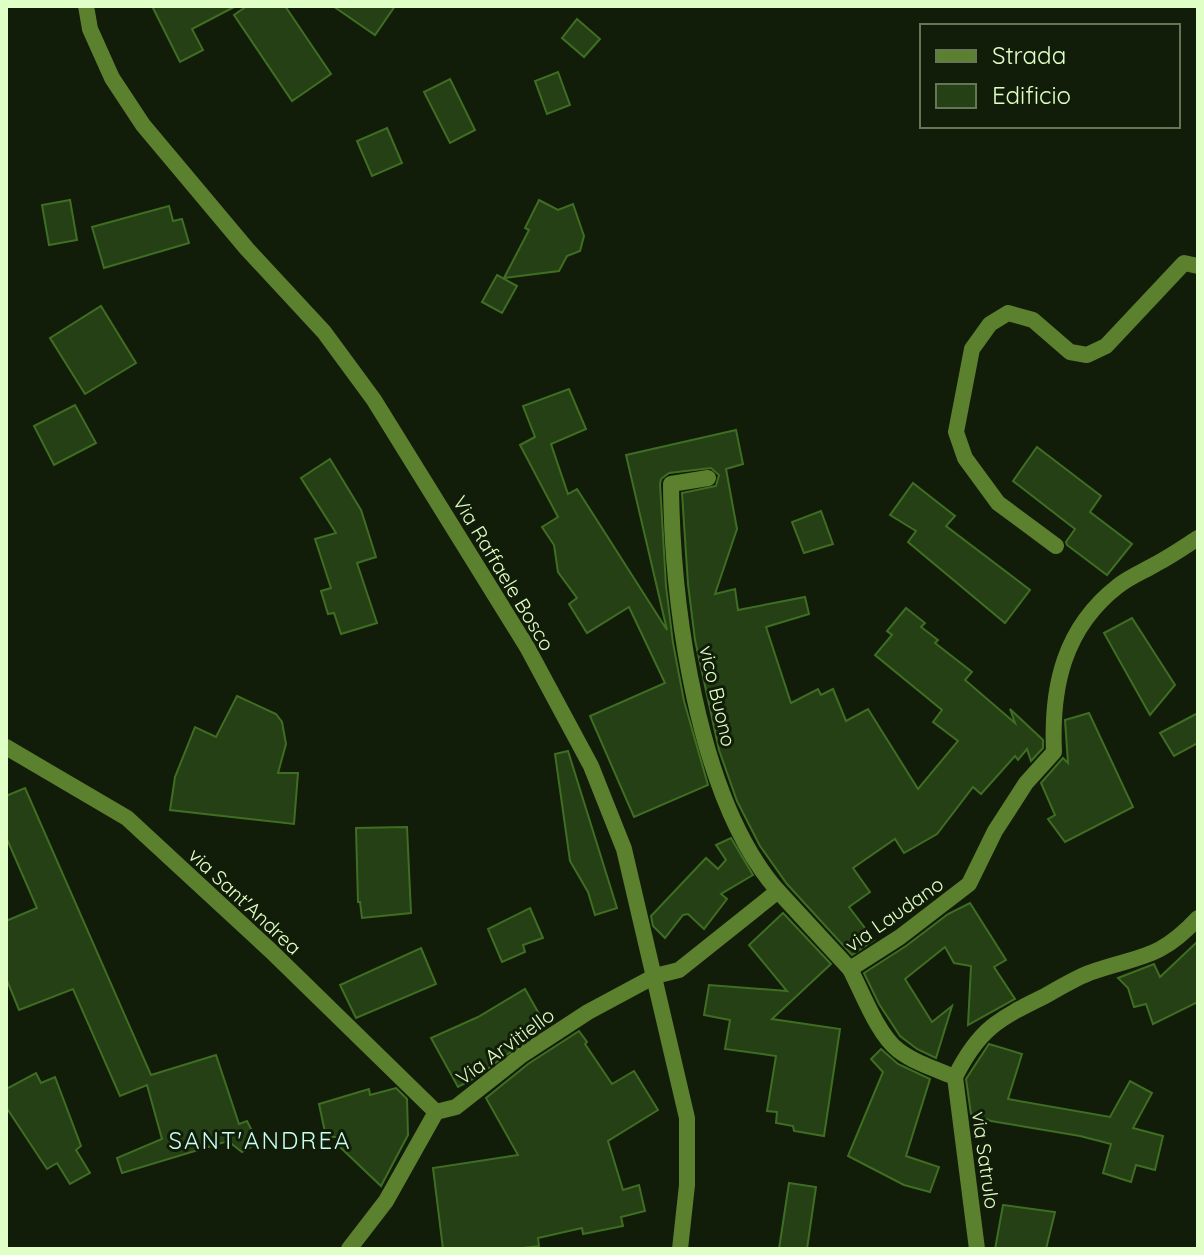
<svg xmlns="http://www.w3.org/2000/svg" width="1204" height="1255" font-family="Quicksand,sans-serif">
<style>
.building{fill:#244014;stroke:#3f6e23;stroke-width:2}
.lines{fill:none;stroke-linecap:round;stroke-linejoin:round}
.pedestrian{stroke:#5b812f;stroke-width:16}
.minor{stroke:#5b812f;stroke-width:16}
.tertiary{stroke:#5b812f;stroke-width:16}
.labels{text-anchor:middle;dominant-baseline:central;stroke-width:6;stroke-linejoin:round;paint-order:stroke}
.street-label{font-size:20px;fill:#e0ffc6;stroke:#111d09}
.quarter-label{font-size:24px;letter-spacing:2px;fill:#c8fff3;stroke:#111d09}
</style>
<rect width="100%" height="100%" fill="#111d09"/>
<g class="building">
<path d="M152 6H236L192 29 203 50 180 62Z"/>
<path d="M247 6H285L331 74 292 101 234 15Z"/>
<path d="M333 6H395L375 35Z"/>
<path d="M577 19 600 39 584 57 562 38Z"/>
<path d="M558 72 570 105 547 114 535 81Z"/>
<path d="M450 79 475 130 450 143 424 92Z"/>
<path d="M387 128 402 163 372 176 357 141Z"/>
<path d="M70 200 77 240 49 245 42 205Z"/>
<path d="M539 200 558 210 573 204 584 236 580 251 567 256 559 271 504 278 529 230 525 228Z"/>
<path d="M169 206 173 221 182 219 189 243 104 268 92 227Z"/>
<path d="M497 275 517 286 502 313 482 302Z"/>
<path d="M101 306 136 363 85 394 50 338Z"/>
<path d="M569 389 586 429 551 444 568 494 577 489 667 630 626 455 736 430 743 464 726 469 737 529 715 594 735 589 738 610 805 597 809 614 766 627 791 703 818 689 821 695 833 689 846 721 868 709 918 789 958 741 933 722 942 710 875 655 892 635 887 631 906 608 925 623 921 627 938 640 935 643 972 672 965 680 1015 723 1010 709 1043 740V748L1031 761 1027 749 1018 760 1015 756 981 794 973 787 937 834 904 853 895 839 853 868 870 892 849 907 874 940 852 955 787 884 760 846 737 801 719 750 695 640 688 584 682 493 716 486 719 475 711 468 669 473 661 479 660 484 666 586 673 643 684 701 708 785 634 817 590 716 665 683 629 607 587 633 569 604 577 598 558 572 554 545 542 527 558 517 520 445 535 437 523 406Z"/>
<path d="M75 405 96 443 54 465 34 426Z"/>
<path d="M1037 447 1101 496 1090 512 1132 544 1107 575 1067 545 1066 542 1075 529 1013 481Z"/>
<path d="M330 459 361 510 376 557 357 563 377 623 341 634 334 613 328 614 321 591 331 588 315 539 336 533 301 478Z"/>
<path d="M913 483 955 516 946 526 1030 590 1005 623 908 542 916 531 890 515Z"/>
<path d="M821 511 833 544 804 553 792 522Z"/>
<path d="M1132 618 1175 685 1150 715 1104 633Z"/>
<path d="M237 696 276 714 282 722 286 744 278 773H298L294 824 170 810 175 777 195 727 216 737Z"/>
<path d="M1089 713 1133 807 1065 842 1048 819 1055 815 1041 783 1063 758 1068 763 1065 720Z"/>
<path d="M1198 713V743L1174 756 1160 733Z"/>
<path d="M568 751 617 908 595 915 588 892 570 861 555 754Z"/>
<path d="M25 788 151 1075 216 1055 239 1124 247 1121 258 1143 242 1152 228 1141 122 1173 117 1158 162 1139 147 1085 120 1096 73 989 19 1010 6 978V921L37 908 6 837V796Z"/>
<path d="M407 827 411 913 362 918 360 902H358L356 828Z"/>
<path d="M731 838 753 875 721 894 727 899 704 929 688 914 683 915 665 938 653 926 651 916 706 858 718 869 726 860 716 845Z"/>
<path d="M970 903 1006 960 994 967 1015 999 968 1025 971 966 954 963 945 947 905 979 932 1022 952 1006 936 1058 917 1049 900 1036 879 1004 864 973 906 946 948 914Z"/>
<path d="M530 908 543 938 523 945 525 952 502 962 488 929Z"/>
<path d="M783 913 831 964 772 1019 840 1029 824 1136 794 1131 793 1126 776 1123 777 1112 767 1111 776 1056 725 1049 730 1020 704 1015 709 985 787 991 749 945Z"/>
<path d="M1198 941V1002L1153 1024 1146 1004 1134 1007 1128 988 1118 978 1154 964 1160 977Z"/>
<path d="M421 948 436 984 356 1018 340 985Z"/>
<path d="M525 989 546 1026 475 1078 458 1087 431 1038 478 1017Z"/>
<path d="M579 1031 587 1042 585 1044 612 1084 634 1071 658 1110 608 1141 623 1190 639 1185 645 1211 621 1217 623 1226 583 1234 582 1228 538 1238 539 1246 515 1249H443L433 1168 518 1155 486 1098 528 1064Z"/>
<path d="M989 1044 1022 1054 1008 1099 1110 1117 1130 1081 1152 1093 1133 1128 1163 1136 1155 1170 1136 1165 1131 1182 1103 1173 1111 1144 1080 1136 991 1121 971 1114 966 1079Z"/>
<path d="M881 1049 898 1064 930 1079 906 1156 939 1167 930 1192 904 1185 848 1156 883 1072 871 1059Z"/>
<path d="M36 1073 41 1083 55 1077 81 1146 76 1150 90 1173 70 1184 57 1163 47 1169 6 1107V1089Z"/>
<path d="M396 1088 407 1099 408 1135 381 1186 340 1147V1137H326L319 1104 369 1089 370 1095Z"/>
<path d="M789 1183 816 1187 807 1249H779Z"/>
<path d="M1003 1205 1055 1212 1046 1249H995Z"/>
</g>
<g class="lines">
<path class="pedestrian" d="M708 478 671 484C672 604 697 799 778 891"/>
<g class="minor">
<path d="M1056 546 998 503 965 458 956 432 972 349 990 324 1008 313 1033 320 1070 352 1087 355 1106 346 1184 263 1198 266"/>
<path d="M6 747 127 818 271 951 436 1112"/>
<path d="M850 969C862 992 878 1035 898 1050 915 1063 935 1069 955 1077 979 1029 998 1019 1045 996 1059 988 1074 979 1089 973 1139 955 1158 961 1198 918"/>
<path d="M955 1077 977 1249"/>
<path d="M349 1249 386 1201 436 1112 456 1107 522 1055 588 1012 655 976 679 970 778 891 850 969 900 937 969 884 995 831 1026 783 1054 752C1051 686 1064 628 1118 586 1129 577 1144 571 1156 564 1171 556 1184 547 1198 538"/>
</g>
<path class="tertiary" d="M86 6 90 29 112 78 143 125 247 249 324 332 374 400 527 647 591 766 624 849 687 1118V1185L680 1249"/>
</g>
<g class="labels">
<g class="street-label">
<text transform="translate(504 573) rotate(59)">Via Raffaele Bosco</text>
<text transform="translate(718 696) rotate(77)">vico Buono</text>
<text transform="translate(245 901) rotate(43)">via Sant'Andrea</text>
<text transform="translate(894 914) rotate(-35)">via Laudano</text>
<text transform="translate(505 1046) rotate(-36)">Via Arvitiello</text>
<text transform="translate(986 1160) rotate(82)">via Satrulo</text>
</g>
<g class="quarter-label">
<text x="260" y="1140">SANT'ANDREA</text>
</g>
</g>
<rect width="1204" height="1255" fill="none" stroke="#e0ffc6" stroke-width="16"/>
<rect x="920" y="24" width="260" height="104" fill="#111d09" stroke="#647755" stroke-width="2"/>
<rect x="936" y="50" width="40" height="12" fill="#5b812f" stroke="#647755" stroke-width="2"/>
<text x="992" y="64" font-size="24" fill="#e0ffc6">Strada</text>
<rect x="936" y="84" width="40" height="24" fill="#244014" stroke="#647755" stroke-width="2"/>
<text x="992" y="104" font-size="24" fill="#e0ffc6">Edificio</text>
</svg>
